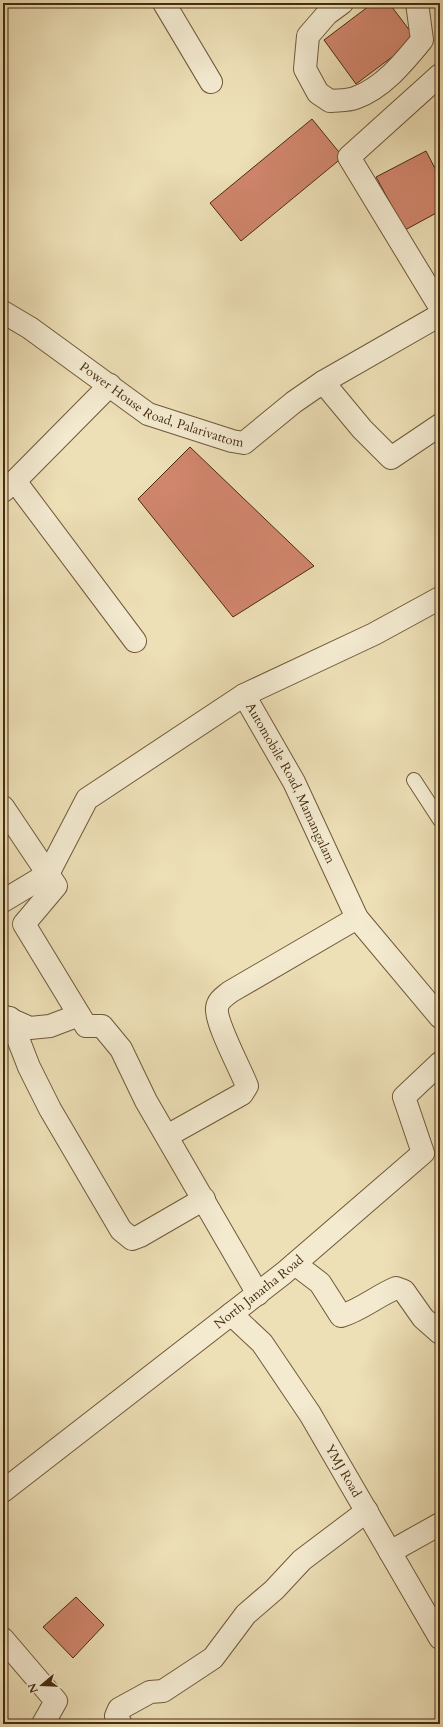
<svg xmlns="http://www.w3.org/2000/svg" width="443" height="1727" font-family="Cardo,serif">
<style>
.building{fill:#d1866d;stroke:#462c0f}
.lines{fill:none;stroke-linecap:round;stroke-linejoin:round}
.lane-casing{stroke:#705939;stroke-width:16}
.street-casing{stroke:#705939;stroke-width:24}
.lane{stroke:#f3ead0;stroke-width:14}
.street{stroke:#f3ead0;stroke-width:22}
.labels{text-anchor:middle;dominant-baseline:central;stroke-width:3.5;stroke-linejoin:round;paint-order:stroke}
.street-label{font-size:13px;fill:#462c0f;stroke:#f3ead0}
</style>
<rect width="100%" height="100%" fill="#eddfb6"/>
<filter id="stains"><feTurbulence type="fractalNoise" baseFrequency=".005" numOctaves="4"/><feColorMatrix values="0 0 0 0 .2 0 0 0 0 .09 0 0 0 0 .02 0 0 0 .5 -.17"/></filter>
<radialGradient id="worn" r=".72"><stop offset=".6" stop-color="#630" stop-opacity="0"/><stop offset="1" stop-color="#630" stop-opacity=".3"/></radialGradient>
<g class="building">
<path d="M373 3H389L416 39 356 84 324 40Z"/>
<path d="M312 119 343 157 241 241 210 203Z"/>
<path d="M426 151 440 178V211L405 230 376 177Z"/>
<path d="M190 447 314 566 233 617 138 499Z"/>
<path d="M76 1597 104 1625 73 1658 43 1627Z"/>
</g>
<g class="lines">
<g class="lane-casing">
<path id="lane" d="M414 780 440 820"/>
</g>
<g class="street-casing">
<g id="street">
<path d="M164 3 211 82"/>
<path d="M342 3 327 14 308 36 305 69 318 93 330 101C338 100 347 101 355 98 383 88 404 62 422 40L417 3"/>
<path d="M440 75 349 157 440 307"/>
<path id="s1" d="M3 312 30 328 148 414 232 441 244 443 294 402 323 382 362 429 391 458 440 425"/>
<path d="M323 382 440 315"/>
<path d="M15 481 135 641"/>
<path d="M3 491 15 481 110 385"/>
<path d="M244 695 374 634 440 598"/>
<path d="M3 807 56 886 24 924 86 1026H102L121 1049 146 1101 258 1294"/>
<path id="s2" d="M3 901 48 874 87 799 244 695 294 782 357 918 440 1017"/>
<path d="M3 1016 30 1028 50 1026 79 1015"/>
<path d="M10 1018 29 1067 50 1109 121 1230 132 1239 140 1236 204 1199"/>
<path d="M167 1136 242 1094 247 1086C241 1070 215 1022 217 1008 218 1000 224 997 230 992L357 918"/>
<path d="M295 1264 320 1283 341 1316C361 1310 377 1296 396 1288L404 1291 423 1318 440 1333"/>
<path id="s3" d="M231 1314 262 1343 310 1414 440 1638"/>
<path id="s4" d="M3 1491 284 1273 423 1153 404 1097 440 1063"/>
<path d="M390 1552 440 1524"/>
<path d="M3 1639 56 1701 43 1724"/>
<path d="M121 1724 116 1716 119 1709 150 1692 163 1691 213 1658 246 1614 274 1590 302 1560 367 1511"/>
</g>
</g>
<use href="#lane" class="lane"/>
<use href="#street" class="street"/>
</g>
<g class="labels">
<g class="street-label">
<text stroke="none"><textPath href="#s1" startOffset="186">Power House Road, Palarivattom</textPath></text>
<text stroke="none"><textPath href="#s2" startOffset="425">Automobile Road, Mamangalam</textPath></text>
<text stroke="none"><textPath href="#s4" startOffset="324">North Janatha Road</textPath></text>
<text stroke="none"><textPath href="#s3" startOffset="194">YMJ Road</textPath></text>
</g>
</g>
<rect width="443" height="1727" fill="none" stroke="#eddfb6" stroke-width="16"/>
<rect x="4" y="4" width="435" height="1719" fill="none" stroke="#462c0f" stroke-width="2"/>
<rect x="8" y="8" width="427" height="1711" fill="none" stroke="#462c0f"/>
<g transform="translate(42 1685) rotate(251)" stroke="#f3ead0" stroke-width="3" paint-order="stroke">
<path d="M0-3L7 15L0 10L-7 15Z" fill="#462c0f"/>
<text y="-6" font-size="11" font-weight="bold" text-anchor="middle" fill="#462c0f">N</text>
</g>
<rect width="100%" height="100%" filter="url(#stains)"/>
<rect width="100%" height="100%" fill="url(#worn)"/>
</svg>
